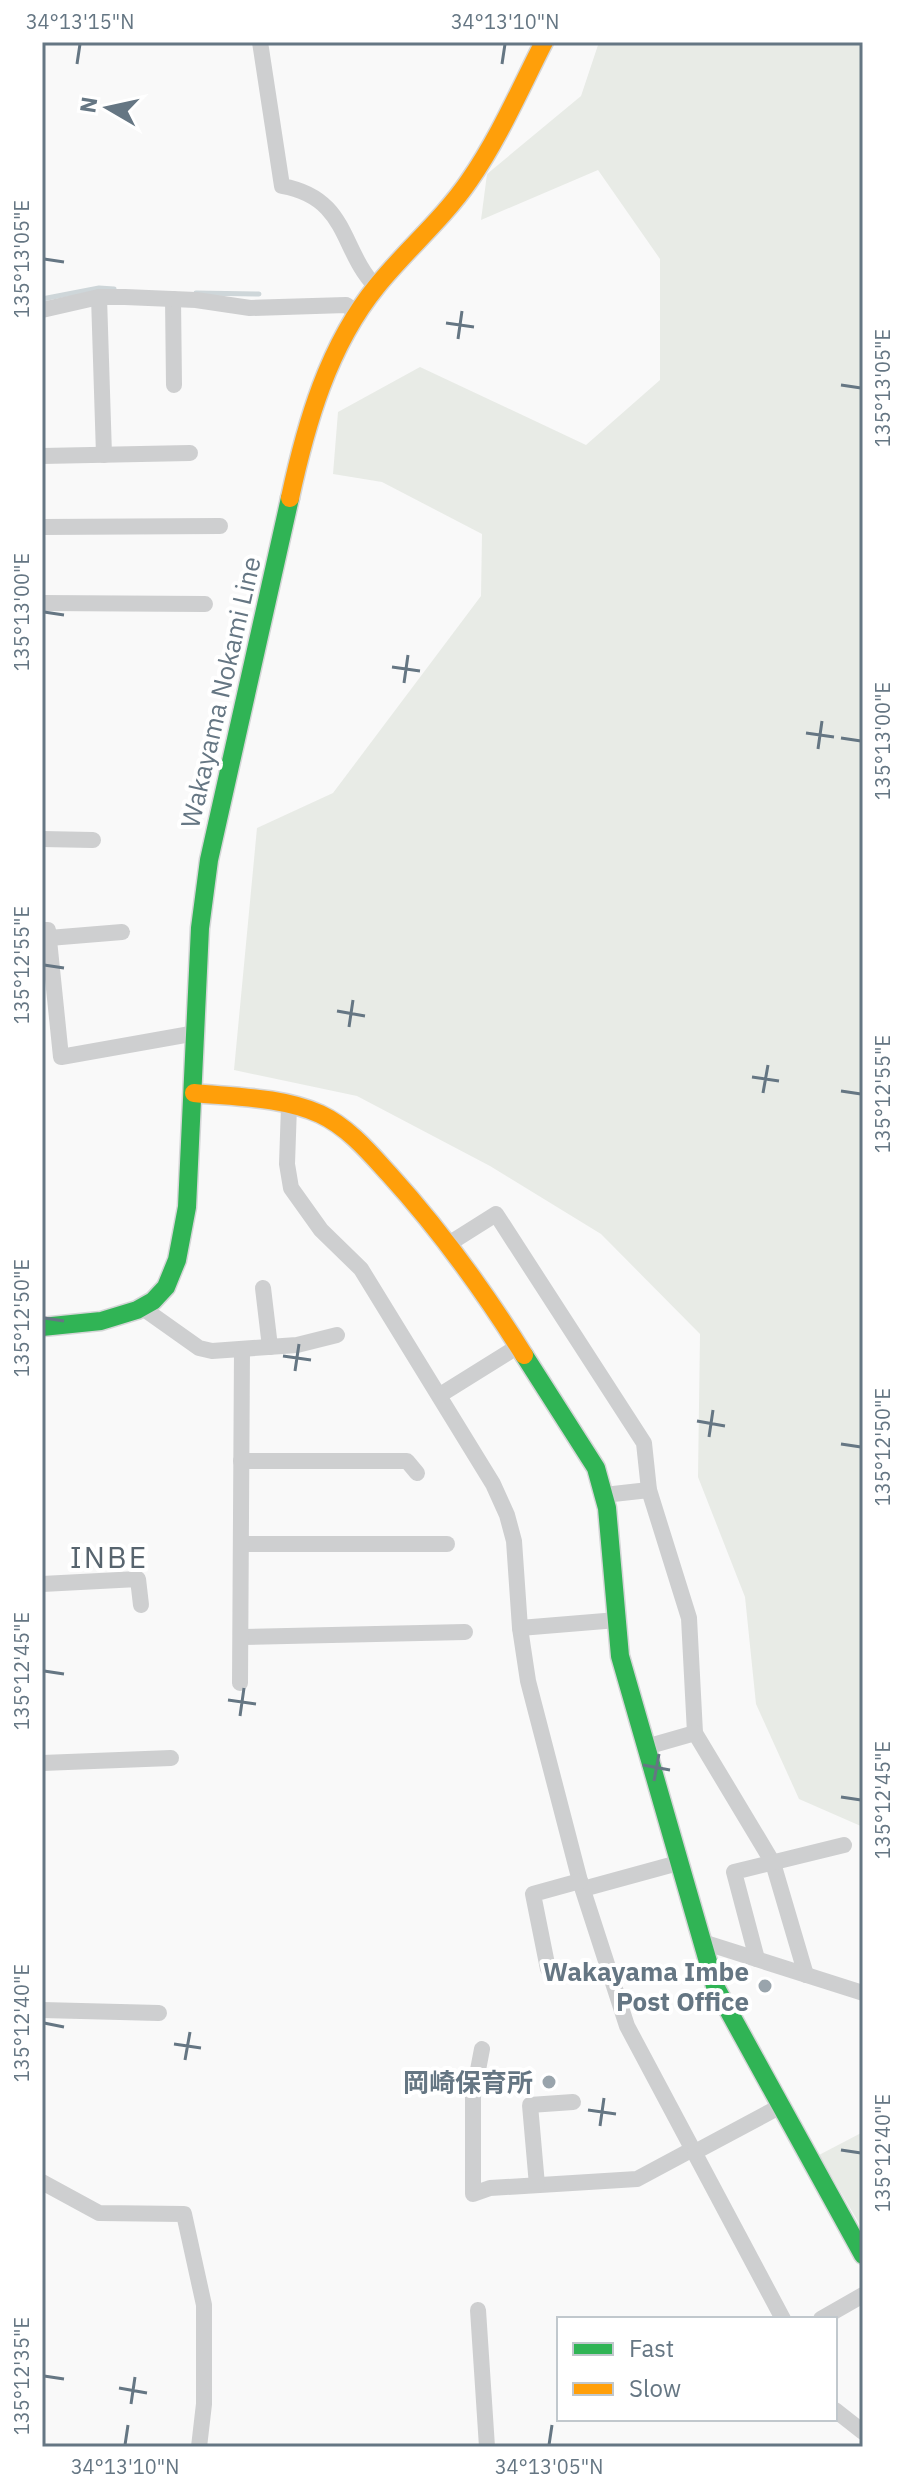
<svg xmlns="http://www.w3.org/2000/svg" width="905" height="2489" font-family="'IBM Plex Sans','Noto Sans JP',sans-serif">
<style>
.green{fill:#e8ebe6}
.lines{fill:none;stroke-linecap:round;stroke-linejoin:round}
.stream{stroke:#ced6d9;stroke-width:5}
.fast-casing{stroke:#d5d6d7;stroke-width:21}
.slow-casing{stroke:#d5d6d7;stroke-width:21}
.street{stroke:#cecfd0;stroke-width:16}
.fast{stroke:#30b455;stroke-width:18}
.slow{stroke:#ff9f0a;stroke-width:18}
.ticks{fill:none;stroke:#657683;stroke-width:3}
.poi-dot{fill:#99a4ac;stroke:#fff;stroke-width:3}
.labels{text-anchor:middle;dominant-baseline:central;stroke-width:8;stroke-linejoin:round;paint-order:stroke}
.street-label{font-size:26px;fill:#657683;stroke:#fff}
.poi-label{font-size:26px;font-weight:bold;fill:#657683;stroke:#fff;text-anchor:end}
.quarter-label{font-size:30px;letter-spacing:2px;fill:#57646e;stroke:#fff}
.neatline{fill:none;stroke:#657683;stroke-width:3}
.ticks-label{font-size:20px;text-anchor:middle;fill:#657683}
</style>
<rect width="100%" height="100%" fill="#f9f9f9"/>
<g class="green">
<path d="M599 42H863V1827L799 1799 756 1704 745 1597 698 1477 700 1334 601 1234 490 1166 357 1096 234 1070 257 828 333 793 481 596 482 534 382 482 333 474 338 412 420 367 586 445 660 380V259L598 170 481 220 487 174 581 96Z"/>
<path d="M863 2132V2230L819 2155Z"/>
</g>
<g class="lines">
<g class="stream">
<path d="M196 293 259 294"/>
<path d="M42 299 99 288 114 289"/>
</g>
<g class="fast-casing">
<g id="fast">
<path d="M42 1327 101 1321 137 1310 153 1301 166 1287 177 1260 187 1207 200 928 209 860 290 498"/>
<path d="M524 1355 596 1468 607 1508 620 1656 715 1986 863 2255"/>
</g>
</g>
<g class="slow-casing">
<g id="slow">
<path d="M290 498C306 424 328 346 377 286 406 250 443 219 469 181 499 138 520 89 544 42"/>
<path d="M194 1093C235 1097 282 1097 320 1114 348 1127 369 1152 389 1174 440 1230 484 1291 524 1355"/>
</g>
</g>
<g class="street">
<path d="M260 42 282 186C349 198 340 250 376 287"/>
<path d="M99 297 104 455"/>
<path d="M173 299 174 385"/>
<path d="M42 310 99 297H125L196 300 250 308 346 305 358 313"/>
<path d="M42 456 190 453"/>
<path d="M42 527 220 526"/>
<path d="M42 603 205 604"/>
<path d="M42 839 93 840"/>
<path d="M42 930H48L61 1057 196 1033"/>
<path d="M49 938 122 932"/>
<path d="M289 1106 287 1164 291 1188 321 1230 361 1269 493 1484 507 1515 514 1541 520 1628 528 1681 580 1881 627 2026 783 2319"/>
<path d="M450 1243 496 1214 644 1443 649 1490 689 1618 695 1733 773 1863 806 1975"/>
<path d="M263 1288 270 1347"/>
<path d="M144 1309 199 1348 212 1351 297 1345 337 1335"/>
<path d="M440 1395 517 1347"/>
<path d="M241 1461H407L417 1473"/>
<path d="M604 1495 649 1490"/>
<path d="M241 1544H447"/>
<path d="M42 1584 138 1579 141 1605"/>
<path d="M520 1628 617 1620"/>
<path d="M241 1637 465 1632"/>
<path d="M240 1683 242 1349"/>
<path d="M646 1747 695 1733"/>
<path d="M42 1763 171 1758"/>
<path d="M583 1889 678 1863"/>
<path d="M703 1942 863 1993"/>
<path d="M757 1959 734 1872 844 1845"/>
<path d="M548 1969 533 1894 580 1881"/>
<path d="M42 2010 159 2013"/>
<path d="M482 2049 473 2096V2194L490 2188 637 2179 693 2149"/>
<path d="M695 2152 781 2106"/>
<path d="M42 2182 99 2213 184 2214 204 2305V2404L199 2447"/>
<path d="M537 2185 530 2105 573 2102"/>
<path d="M478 2310 487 2447"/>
<path d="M821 2319 863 2295"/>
<path d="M835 2410 863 2432"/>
</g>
<use href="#fast" class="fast"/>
<use href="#slow" class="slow"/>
</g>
<path class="ticks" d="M77 64 80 44M502 64 505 44M44 259 64 262M446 323 474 327M458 339 462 311M841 385 861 388M44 612 64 615M392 667 420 671M404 683 408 655M806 733 834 737M841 738 861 741M818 749 822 721M44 965 64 968M337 1011 365 1016M349 1027 353 1000M752 1077 779 1081M841 1091 861 1094M763 1093 768 1065M44 1318 64 1321M283 1356 311 1360M295 1371 299 1344M697 1421 725 1426M709 1437 713 1410M841 1444 861 1447M44 1671 64 1674M228 1700 256 1704M240 1716 244 1688M643 1765 670 1770M654 1781 659 1754M841 1797 861 1800M44 2023 64 2027M174 2044 201 2048M185 2060 190 2032M588 2110 616 2114M600 2126 604 2098M841 2150 861 2153M44 2376 64 2379M119 2388 147 2393M131 2404 135 2377M125 2445 128 2425M549 2445 552 2425"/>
<g class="poi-dot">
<circle cx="765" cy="1986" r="8"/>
<circle cx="549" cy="2082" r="8"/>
</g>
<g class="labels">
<g class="street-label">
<text transform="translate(220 692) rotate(-77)">Wakayama Nokami Line</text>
</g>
<g class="poi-label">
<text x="749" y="1971">Wakayama Imbe<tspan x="749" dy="30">Post Office</tspan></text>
<text x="533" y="2082">岡崎保育所</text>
</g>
<g class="quarter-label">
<text x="109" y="1556">INBE</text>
</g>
</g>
<rect width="905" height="2489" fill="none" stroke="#ffffff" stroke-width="88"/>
<rect x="557" y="2317" width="280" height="104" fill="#ffffff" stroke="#c1c8cd" stroke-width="2"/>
<rect x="573" y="2343" width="40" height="12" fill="#30b455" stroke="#c1c8cd" stroke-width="2"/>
<text x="629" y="2357" font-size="24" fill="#657683">Fast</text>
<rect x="573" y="2383" width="40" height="12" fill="#ff9f0a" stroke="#c1c8cd" stroke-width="2"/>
<text x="629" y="2397" font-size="24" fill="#657683">Slow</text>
<g transform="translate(108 108) rotate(279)" stroke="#ffffff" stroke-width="6" paint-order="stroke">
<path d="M0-6L14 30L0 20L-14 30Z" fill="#657683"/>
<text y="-12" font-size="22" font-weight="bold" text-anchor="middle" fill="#657683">N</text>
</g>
<rect x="44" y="44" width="817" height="2401" class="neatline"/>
<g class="ticks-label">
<text x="80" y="29">34°13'15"N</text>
<text x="505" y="29">34°13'10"N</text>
<text transform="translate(22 259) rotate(-90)" y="7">135°13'05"E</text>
<text transform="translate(883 388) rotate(-90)" y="7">135°13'05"E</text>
<text transform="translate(22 612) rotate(-90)" y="7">135°13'00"E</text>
<text transform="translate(883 741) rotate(-90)" y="7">135°13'00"E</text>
<text transform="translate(22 965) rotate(-90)" y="7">135°12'55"E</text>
<text transform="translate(883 1094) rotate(-90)" y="7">135°12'55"E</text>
<text transform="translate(22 1318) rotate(-90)" y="7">135°12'50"E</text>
<text transform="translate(883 1447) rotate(-90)" y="7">135°12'50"E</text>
<text transform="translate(22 1671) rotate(-90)" y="7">135°12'45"E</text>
<text transform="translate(883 1800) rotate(-90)" y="7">135°12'45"E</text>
<text transform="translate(22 2023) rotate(-90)" y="7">135°12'40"E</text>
<text transform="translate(883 2153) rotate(-90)" y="7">135°12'40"E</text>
<text transform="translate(22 2376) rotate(-90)" y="7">135°12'35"E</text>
<text x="125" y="2474">34°13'10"N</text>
<text x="549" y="2474">34°13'05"N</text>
</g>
</svg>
